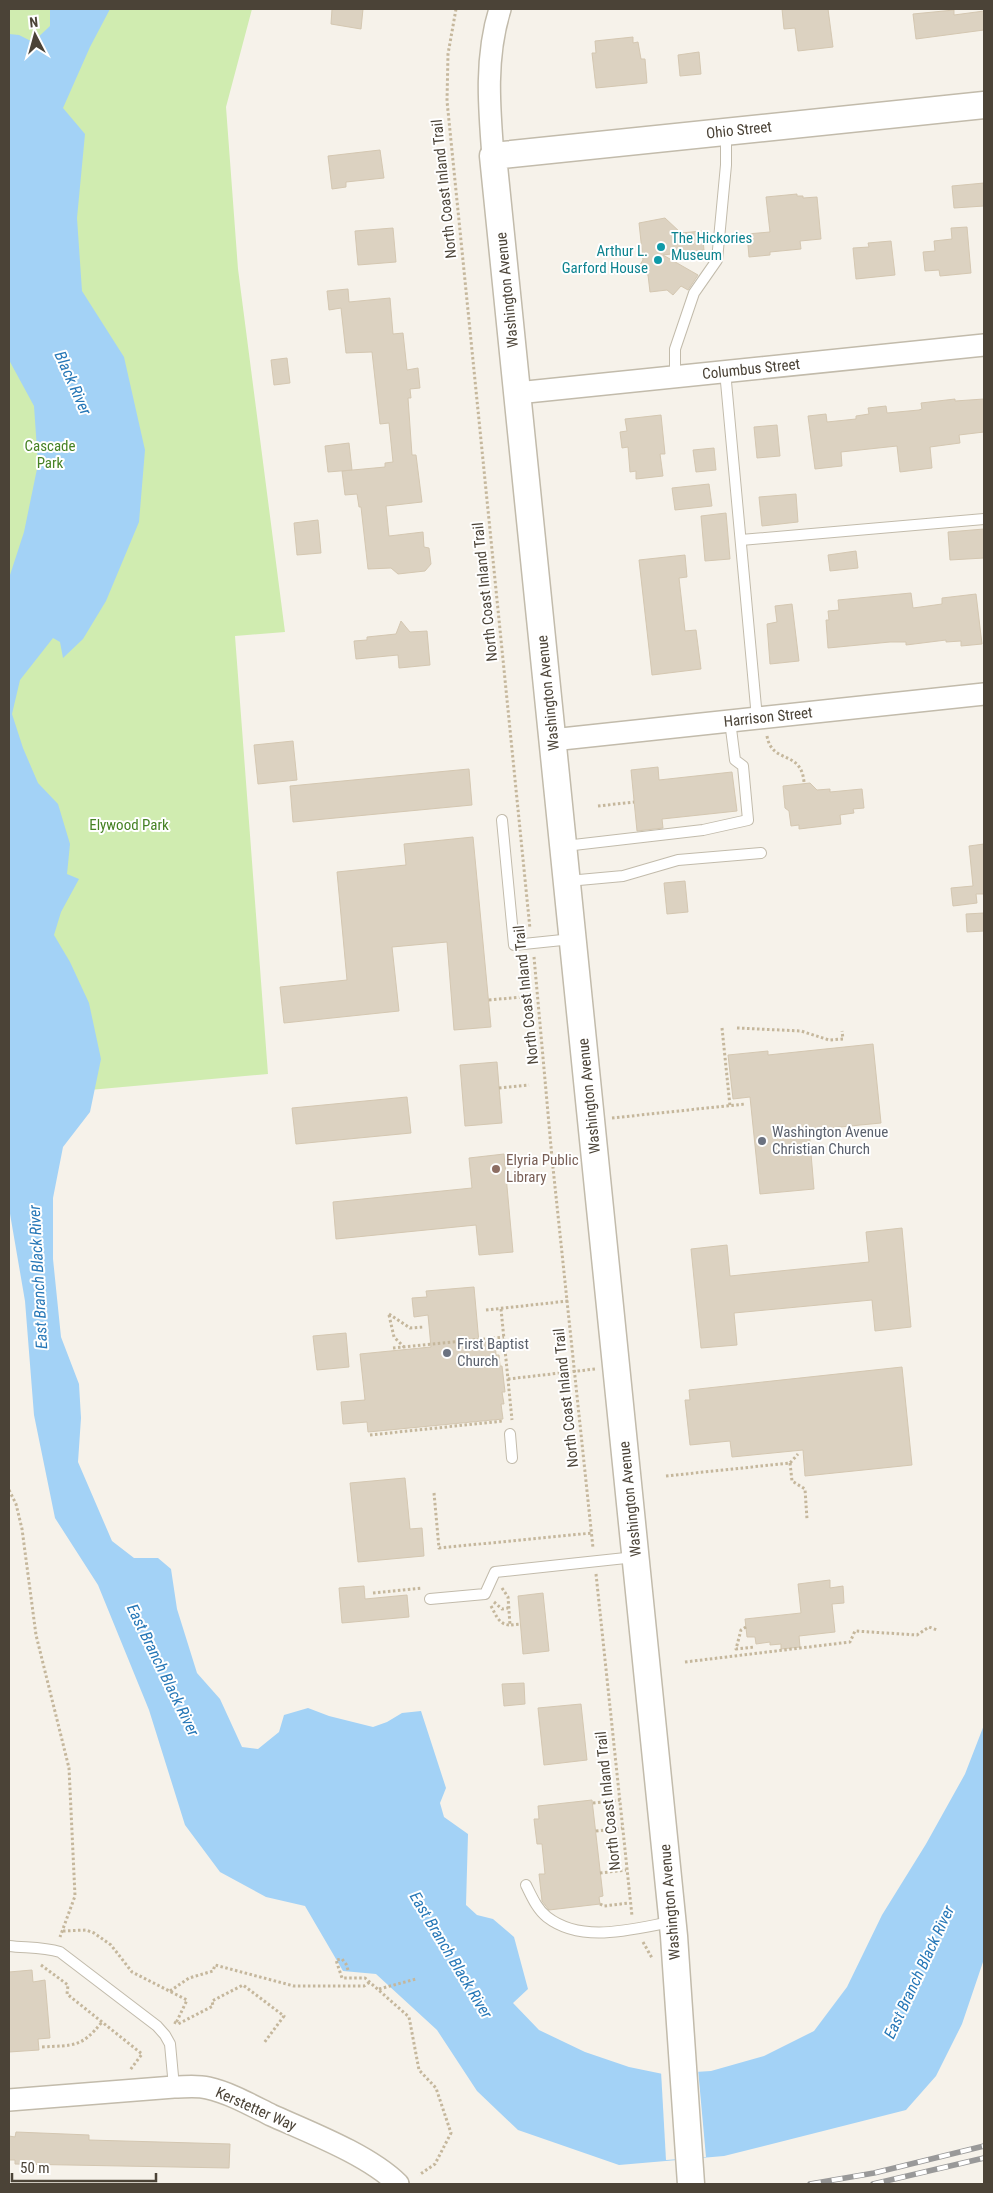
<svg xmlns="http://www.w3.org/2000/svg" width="993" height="2193" font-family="'Roboto Condensed',sans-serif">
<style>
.green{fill:#d0ecb0}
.water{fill:#a3d2f6}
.pier{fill:#f6f2ea}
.building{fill:#dcd2c1;stroke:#d4c7b1}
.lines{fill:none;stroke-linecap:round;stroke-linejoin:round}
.service-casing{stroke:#c2bbab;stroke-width:12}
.minor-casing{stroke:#c2bbab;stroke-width:24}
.tertiary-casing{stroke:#c2bbab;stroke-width:29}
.path{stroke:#c5b79c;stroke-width:3;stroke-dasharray:2.5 2.5;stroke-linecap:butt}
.service{stroke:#fff;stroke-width:10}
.minor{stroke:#fff;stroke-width:21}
.tertiary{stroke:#fff;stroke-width:26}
.rail-casing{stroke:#999;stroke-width:5.5}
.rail{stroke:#fff;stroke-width:4;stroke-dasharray:11;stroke-linecap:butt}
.culture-dot{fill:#0f9aa8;stroke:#fff;stroke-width:2}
.worship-dot{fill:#6b7280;stroke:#fff;stroke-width:2}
.education-dot{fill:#8d6e63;stroke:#fff;stroke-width:2}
.labels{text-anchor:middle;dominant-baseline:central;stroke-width:4;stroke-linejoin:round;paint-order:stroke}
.street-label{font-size:15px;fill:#4b4337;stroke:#fff}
.culture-label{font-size:15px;fill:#0d838f;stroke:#fff;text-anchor:start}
.park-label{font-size:15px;fill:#468225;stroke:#fff}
.worship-label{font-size:15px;fill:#5b616d;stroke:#fff;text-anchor:start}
.education-label{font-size:15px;fill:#785e54;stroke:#fff;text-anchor:start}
.water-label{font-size:16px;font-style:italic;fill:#2677b7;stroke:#fff}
</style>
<rect width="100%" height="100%" fill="#f6f2ea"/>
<path class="green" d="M9 9H252L226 107 238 269 285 632 235 636 268 1074 34 1095 9 845Z"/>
<path class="water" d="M50 9H110L90 47 63 108 85 134 77 218 82 291 124 357 145 450 139 522 106 601 83 639 63 658 60 642 53 638 20 680 12 714 23 748 38 783 58 804 70 844 67 874 79 879 61 912 54 935 70 962 89 1003 101 1059 90 1112 63 1147 53 1198V1259L61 1337 79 1384 81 1418 78 1462 112 1541 134 1558H158L171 1569 177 1609 197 1673 220 1699 242 1747 258 1749 279 1732 284 1715 308 1708 329 1716 373 1727 387 1722 402 1713 421 1711 446 1788 440 1803 444 1817 468 1834 466 1905 477 1915 493 1919 514 1937 528 1989 513 2003 539 2030 585 2052 629 2067 663 2074 711 2071 764 2056 814 2031 847 1987 882 1915 926 1844 965 1774 984 1725V1959L962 2024 936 2076 906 2110 724 2156 619 2165 518 2130 477 2091 437 2030 376 1974 343 1971 305 1906 266 1897 220 1872 185 1825 149 1710 98 1585 55 1518 34 1415 25 1301 9 1208V578L24 532 38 464 34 406 9 360V34L19 35 33 42 50 26Z"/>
<path class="pier" d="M698 2069 706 2157 666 2160 661 2071Z"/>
<g class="building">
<path d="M332 9H363L361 29 331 24Z"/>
<path d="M782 9H828L833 47 798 51 795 28 784 29Z"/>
<path d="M954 10V15L984 11V30L916 39 913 14Z"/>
<path d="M633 37V43L638 42 641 59H645L647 83 596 88 592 53H596L595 41Z"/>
<path d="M699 52 701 74 680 76 678 55Z"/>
<path d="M380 150 384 178 346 182V187L332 189 328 156Z"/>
<path d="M984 183V206L954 208 952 186Z"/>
<path d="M797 194V196H803V198L817 197 821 239 800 241 801 249 770 252V255L749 257 747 234 770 232 766 197Z"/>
<path d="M665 218 681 233 702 231 704 250 663 255 698 275 688 290 681 286 673 295 667 290 650 292 648 275 636 271 643 260 639 223Z"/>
<path d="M967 227 971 273 940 276 939 270 925 271 923 252 935 251 934 241 952 239 951 228Z"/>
<path d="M393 228 396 262 358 265 355 231Z"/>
<path d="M891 241 895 275 856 279 853 248 869 247 868 243Z"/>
<path d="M348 289 349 302 390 298 393 334 403 333 407 370 418 368 420 388 410 389 411 398H408L412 455H416L422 502 386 506 389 536 423 532 424 547 429 548 431 564 425 571 398 574 391 568 368 569 361 507H359L357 494 345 495 342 471 385 467V463L393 462 389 423 380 424 372 352 346 353 341 308 329 310 327 291Z"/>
<path d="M287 358 290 383 274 385 271 360Z"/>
<path d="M955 399V401L984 399V432L959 435 960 443 930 447 932 468 900 472 897 446 841 452 842 466 815 469 808 416 826 414 827 422 856 419V416L869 414 868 408 886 406 887 413 919 410 922 409 921 403Z"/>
<path d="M661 415 665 454H660L663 476 636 479V471L630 472 628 447 622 448 620 432 627 431 625 419Z"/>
<path d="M777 425 780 456 757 458 754 427Z"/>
<path d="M349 443 352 470 328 472 325 446Z"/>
<path d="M714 448 716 470 696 472 693 450Z"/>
<path d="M709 484 712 506 675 510 672 488Z"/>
<path d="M796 494 798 522 762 526 759 497Z"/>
<path d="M726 513 730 559 705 561 701 516Z"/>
<path d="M318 520 321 553 297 555 294 523Z"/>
<path d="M984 529V558L950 560 948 532Z"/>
<path d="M856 551 858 568 830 571 828 555Z"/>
<path d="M685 555 687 577 679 578 685 631 696 630 701 669 652 675 639 560Z"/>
<path d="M911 593 913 608 942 604V598L976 594 982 644 961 646V641L946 642V640L906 645V642H890L828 648 826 620H829L828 611 839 610 838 600Z"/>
<path d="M792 604 799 661 770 664 767 624 777 622 775 606Z"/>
<path d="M401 621 410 632 427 631 430 665 399 668 398 655 356 659 354 641 367 640V637L396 634Z"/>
<path d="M293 741 297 780 258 784 254 745Z"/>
<path d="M658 767 659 780 732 772 737 811 662 819 663 828 637 831 631 770Z"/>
<path d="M469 769 472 805 293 822 290 786Z"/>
<path d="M810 783 817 790 830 789V792L862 789 864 808 853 809 854 813 840 815 841 824 799 829V825L791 826 789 811 785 808 783 786Z"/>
<path d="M473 837 491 1027 454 1030 447 942 392 947 399 1011 284 1023 280 987 347 980 337 872 406 865 404 844Z"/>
<path d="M984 844V894H976L977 903 953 906 951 888 973 886 969 846Z"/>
<path d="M685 881 688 912 667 914 664 883Z"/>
<path d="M984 913V931L967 932 966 914Z"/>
<path d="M873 1044 881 1123 809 1130 814 1189 760 1194 750 1097 733 1099 728 1055 768 1051V1055Z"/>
<path d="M497 1062 502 1123 465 1126 460 1065Z"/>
<path d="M407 1097 411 1133 296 1144 292 1108Z"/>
<path d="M504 1154 513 1252 479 1255 476 1225 336 1239 333 1202 472 1188 469 1158Z"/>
<path d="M902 1228 911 1327 875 1331 872 1300 734 1313 737 1345 701 1348 691 1249 727 1245 730 1276 869 1262 866 1232Z"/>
<path d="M474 1287 479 1343 495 1341 496 1355H499L500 1366H502L505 1392H502L504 1404H501L503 1419 368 1432 367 1422 343 1424 341 1402 365 1400 360 1354 431 1347 428 1315 414 1317 412 1298 427 1297 426 1291Z"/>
<path d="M346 1333 349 1367 317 1370 313 1336Z"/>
<path d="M902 1367 912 1465 805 1476 803 1450 732 1457 730 1441 690 1445 685 1400H690L689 1390Z"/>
<path d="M405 1478 410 1529 422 1528 424 1556 358 1562 350 1483Z"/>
<path d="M830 1580V1588L843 1586 844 1603 832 1604 835 1632 799 1636 800 1647 781 1649V1644L770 1645V1642L756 1644 755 1637H747L745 1619 801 1613 798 1584Z"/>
<path d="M364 1586 365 1599 407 1595 409 1617 342 1623 339 1588Z"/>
<path d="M543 1593 549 1651 523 1654 518 1596Z"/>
<path d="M524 1683 525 1704 504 1706 502 1684Z"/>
<path d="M581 1704 587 1760 544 1765 538 1708Z"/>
<path d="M592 1800 603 1896 599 1897 600 1904 549 1910 542 1901 539 1874H545L542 1844H537L534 1819H539L538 1806Z"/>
<path d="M32 1970 33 1982 45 1980 50 2038 38 2039 39 2050 9 2052V1972Z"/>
<path d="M16 2132 89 2135V2140L230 2144 229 2168 15 2164V2160H9V2136L15 2137Z"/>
</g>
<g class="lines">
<g class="service-casing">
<g id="service">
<path d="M725 371 757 718"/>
<path d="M675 376V349L694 293 717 260 726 165V133"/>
<path d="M741 540 984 519"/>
<path d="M502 820 514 945 572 939"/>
<path d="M565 846 703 830 748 820 743 766 735 760 730 721"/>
<path d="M568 881 623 876 678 860 761 853"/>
<path d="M510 1434 512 1458"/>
<path d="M430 1599 485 1594 495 1572 635 1557"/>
<path d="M526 1885C532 1897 537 1909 547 1917 582 1944 632 1929 671 1922"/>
<path d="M9 1946C26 1948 43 1947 60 1952L157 2026 165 2035 170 2044 174 2087"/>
</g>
</g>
<g class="minor-casing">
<g id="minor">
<path d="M493 156C489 106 485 57 500 9"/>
<path d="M517 393 984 345"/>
<path d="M552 740 984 694"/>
<path d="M9 2100 174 2087C185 2087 196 2085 208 2088 230 2093 251 2105 271 2115 309 2132 369 2155 398 2184"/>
</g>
</g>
<g class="tertiary-casing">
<path id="tertiary" d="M691 2184 674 1936 493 156 984 105"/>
</g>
<g class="path">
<path d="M456 9 448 54 447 101 530 929"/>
<path d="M767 736C772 765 801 749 804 782"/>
<path d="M598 806 634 802"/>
<path d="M534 957 552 1158 593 1548"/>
<path d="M489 1000 522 997"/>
<path d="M722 1028 730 1106"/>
<path d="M737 1028 801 1031 829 1040 843 1039 842 1031"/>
<path d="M499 1088 529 1085"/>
<path d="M612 1118 745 1104"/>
<path d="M501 1309 512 1420"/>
<path d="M486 1310 568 1301"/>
<path d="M389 1314 410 1328 424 1327"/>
<path d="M389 1315 394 1337 404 1347"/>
<path d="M393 1348 504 1337"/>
<path d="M508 1379 595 1369"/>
<path d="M370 1435 503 1421"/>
<path d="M790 1463 792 1481 805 1489 807 1519"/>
<path d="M666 1476 790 1463 798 1454"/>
<path d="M9 1490 16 1504 22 1529 36 1635 69 1768 75 1896 60 1937"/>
<path d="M434 1493 439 1548 592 1533"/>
<path d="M596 1574 632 1916"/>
<path d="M502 1588 508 1597 510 1625 520 1624"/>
<path d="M373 1593 422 1588"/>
<path d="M494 1602 502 1609 508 1608"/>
<path d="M491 1606C496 1615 499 1625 510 1625"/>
<path d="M746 1627 741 1630 736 1649 754 1647"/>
<path d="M685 1662 850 1642 855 1631 917 1635 929 1627 937 1630"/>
<path d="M593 1803 620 1800"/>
<path d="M596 1831 622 1828"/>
<path d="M600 1873 626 1870"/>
<path d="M600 1904 604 1906 629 1903"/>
<path d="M63 1931 86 1930 94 1933 111 1945 132 1972 187 2000 176 2023"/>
<path d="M643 1942 652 1958"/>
<path d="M41 1965 68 1985 67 1994 142 2054 130 2070"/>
<path d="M348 1970 346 1964 342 1959 336 1960 342 1978H365L409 2017 419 2070 436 2088 451 2133 435 2164 419 2175"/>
<path d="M379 1989 416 1979"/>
<path d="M170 1991 189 1978 213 1971 215 1965 294 1986H364L370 1982"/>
<path d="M174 2022 178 2024 213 2006 212 2001 243 1985 284 2016 264 2043"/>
<path d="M42 2047C74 2045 81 2048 102 2022"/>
</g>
<use href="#service" class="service"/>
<use href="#minor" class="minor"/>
<use href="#tertiary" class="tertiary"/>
<g class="rail-casing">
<g id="rail">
<path d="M810 2184 874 2173 984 2146"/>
<path d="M873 2184 984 2158"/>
</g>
</g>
<use href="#rail" class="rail"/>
</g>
<g class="culture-dot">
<circle cx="661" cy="247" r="5"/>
<circle cx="658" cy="260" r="5"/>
</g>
<g class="worship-dot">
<circle cx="762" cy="1141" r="5"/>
<circle cx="447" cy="1353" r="5"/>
</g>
<circle class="education-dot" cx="496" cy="1169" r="5"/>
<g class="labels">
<g class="street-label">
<text transform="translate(739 130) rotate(-6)">Ohio Street</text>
<text transform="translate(444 189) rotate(-96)">North Coast Inland Trail</text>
<text transform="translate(507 290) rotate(-96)">Washington Avenue</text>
<text transform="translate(751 369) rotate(-6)">Columbus Street</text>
<text transform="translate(485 592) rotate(-96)">North Coast Inland Trail</text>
<text transform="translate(548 693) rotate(-96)">Washington Avenue</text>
<text transform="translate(768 717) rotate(-6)">Harrison Street</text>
<text transform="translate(526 995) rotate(-96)">North Coast Inland Trail</text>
<text transform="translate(589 1096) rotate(-96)">Washington Avenue</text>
<text transform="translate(566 1398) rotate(-96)">North Coast Inland Trail</text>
<text transform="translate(630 1499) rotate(-96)">Washington Avenue</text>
<text transform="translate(608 1801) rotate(-96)">North Coast Inland Trail</text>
<text transform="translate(670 1902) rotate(-95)">Washington Avenue</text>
<text transform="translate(256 2109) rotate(24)">Kerstetter Way</text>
</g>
<g class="culture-label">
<text x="671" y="238">The Hickories<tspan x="671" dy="17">Museum</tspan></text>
<text x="648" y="251" text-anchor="end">Arthur L.<tspan x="648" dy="17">Garford House</tspan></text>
</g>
<g class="park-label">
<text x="50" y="446">Cascade<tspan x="50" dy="17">Park</tspan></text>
<text x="129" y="825">Elywood Park</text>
</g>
<g class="worship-label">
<text x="772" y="1132">Washington Avenue<tspan x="772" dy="17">Christian Church</tspan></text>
<text x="457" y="1344">First Baptist<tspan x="457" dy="17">Church</tspan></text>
</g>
<g class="education-label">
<text x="506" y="1160">Elyria Public<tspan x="506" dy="17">Library</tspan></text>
</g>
<g class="water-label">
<text transform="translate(73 383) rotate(66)">Black River</text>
<text transform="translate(38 1277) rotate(-93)">East Branch Black River</text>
<text transform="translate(163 1670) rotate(64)">East Branch Black River</text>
<text transform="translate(451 1955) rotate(59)">East Branch Black River</text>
<text transform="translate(919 1972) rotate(-65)">East Branch Black River</text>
</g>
</g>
<rect width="993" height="2193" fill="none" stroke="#4b4337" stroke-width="20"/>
<g transform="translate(35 35) rotate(354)" stroke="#ffffff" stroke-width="4" paint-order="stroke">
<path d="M0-4L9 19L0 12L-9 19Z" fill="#4b4337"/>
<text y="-8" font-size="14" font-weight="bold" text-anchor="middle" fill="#4b4337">N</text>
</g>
<path d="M12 2173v8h144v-8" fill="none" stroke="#4b4337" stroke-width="2.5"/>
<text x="20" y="2173" font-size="15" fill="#4b4337" stroke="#ffffff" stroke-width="4" paint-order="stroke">50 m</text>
</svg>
